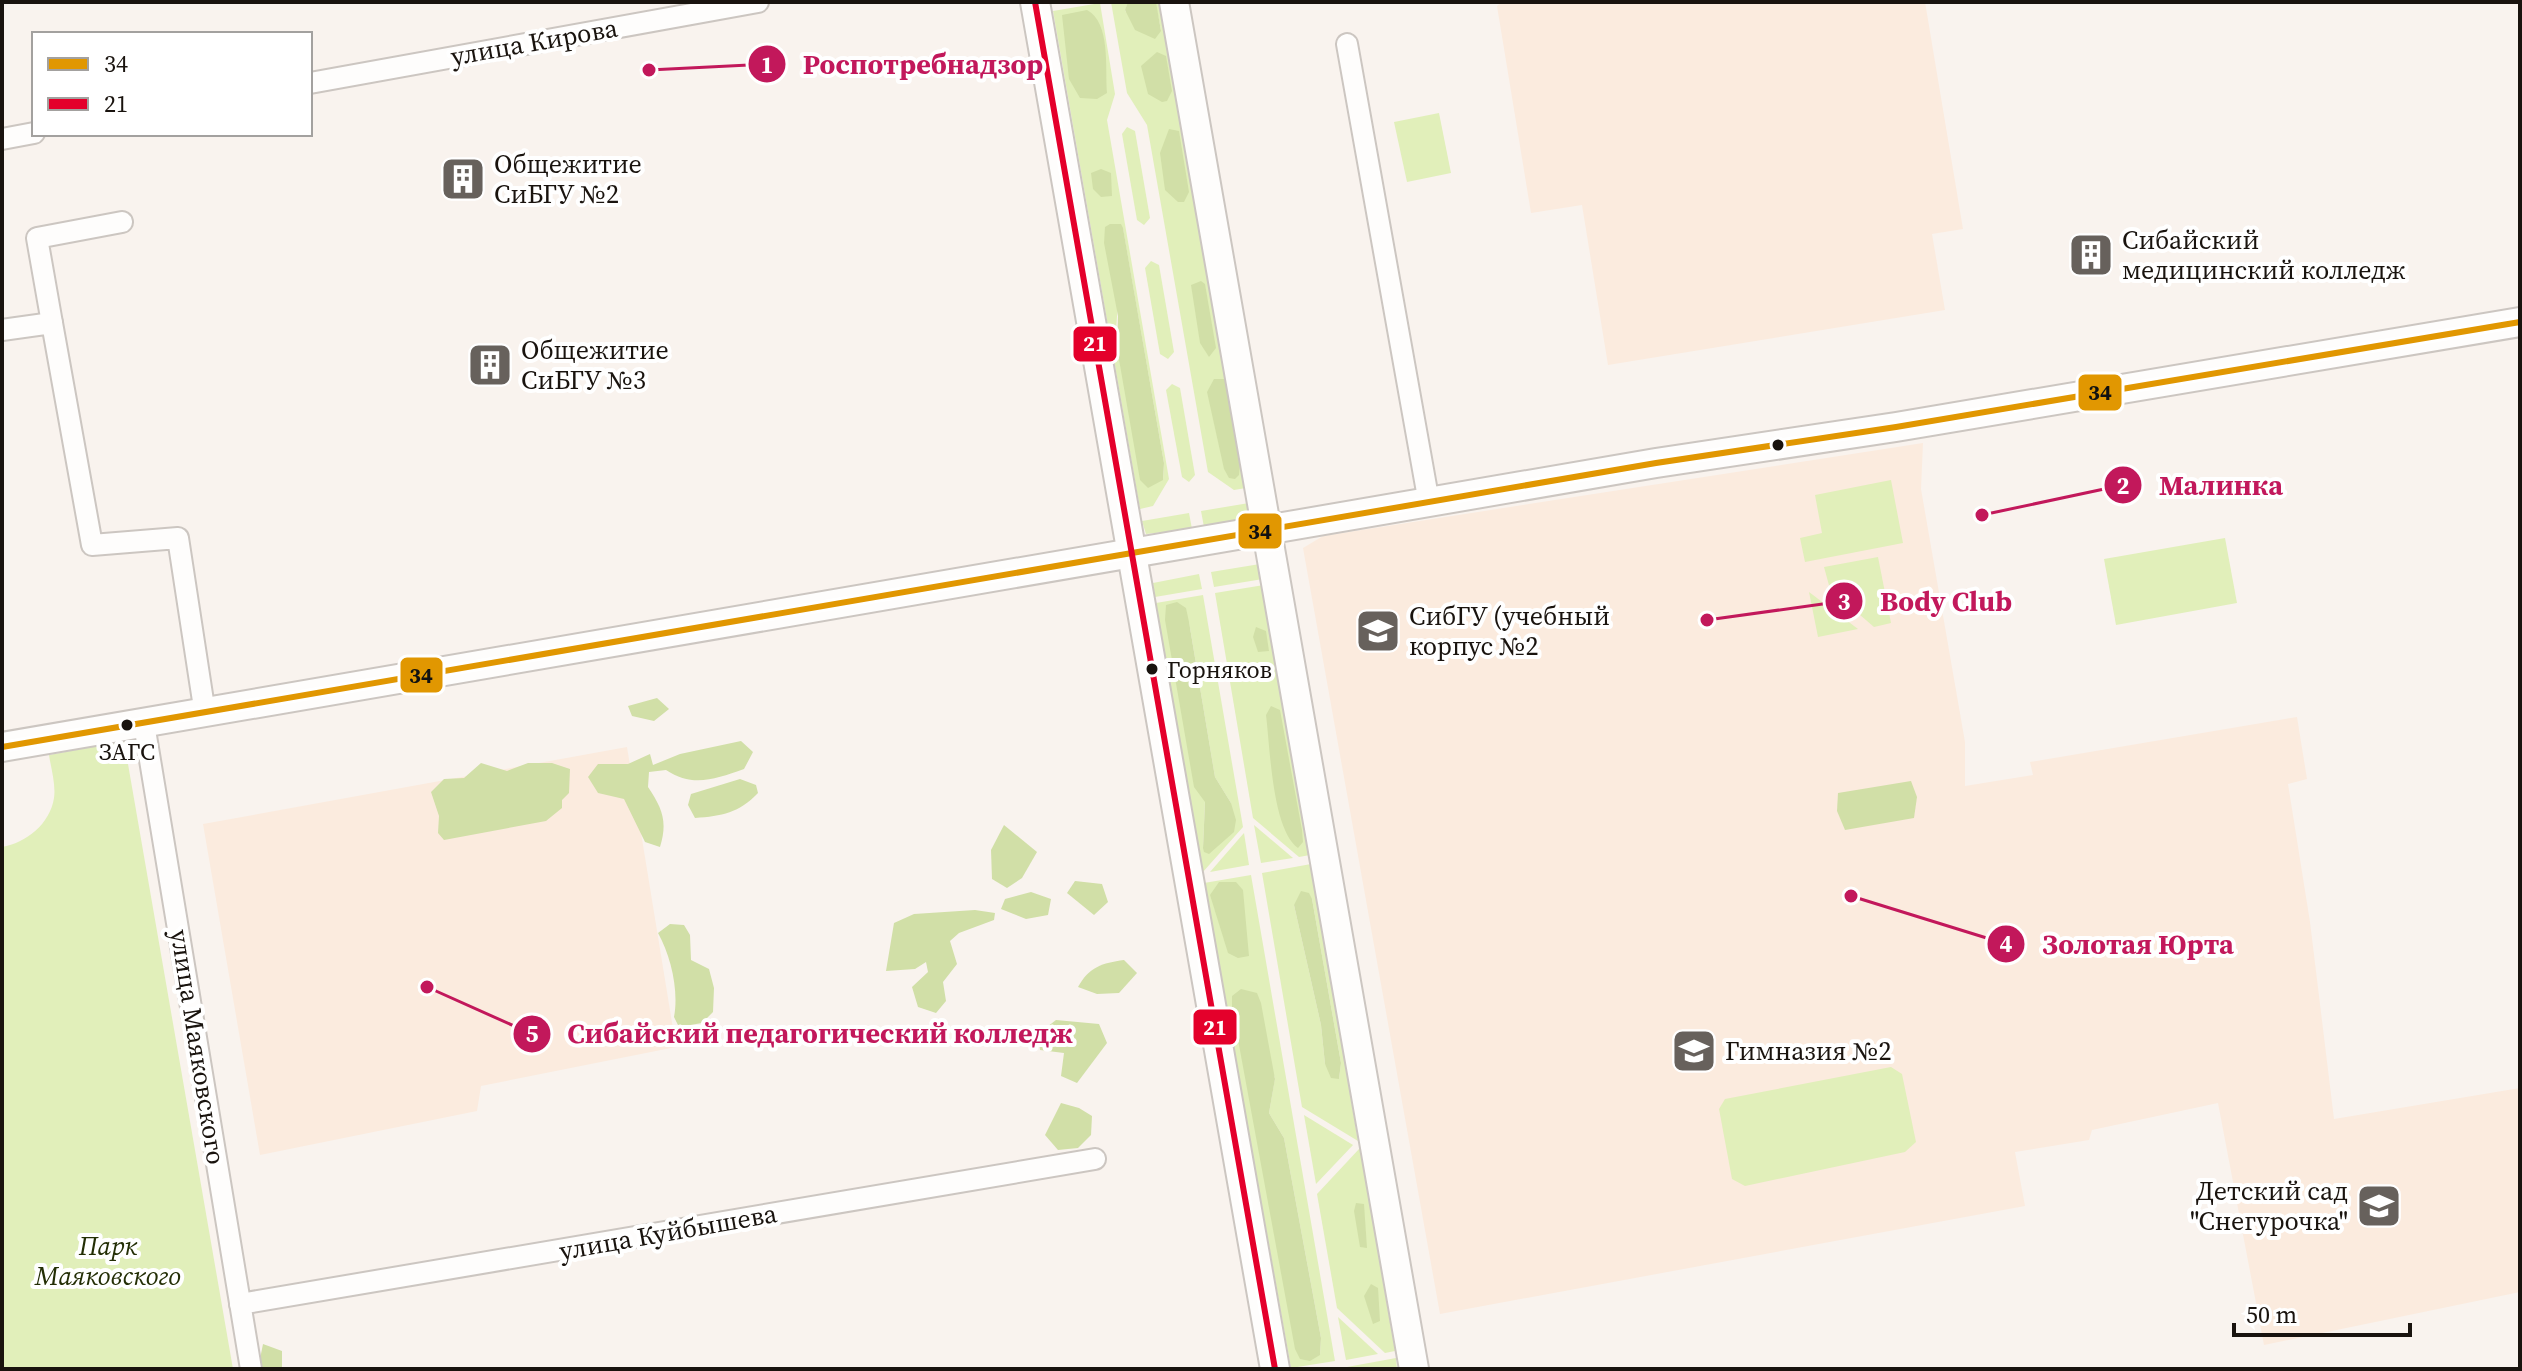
<svg xmlns="http://www.w3.org/2000/svg" width="2522" height="1371" font-family="'Source Serif 4',serif">
<style>
.built{fill:#fbebde}
.green{fill:#e1efba;fill-rule:evenodd}
.forest{fill:#d1dfa7}
.lines{fill:none;stroke-linecap:round;stroke-linejoin:round}
.street-casing{stroke:#ccc6c1;stroke-width:24}
.secondary-casing{stroke:#ccc6c1;stroke-width:32}
.street{stroke:#fefdfc;stroke-width:20}
.secondary{stroke:#fefdfc;stroke-width:28}
.bus-1-casing{stroke:#fff;stroke-width:12}
.bus-2-casing{stroke:#fff;stroke-width:12}
.bus-1{stroke:#e19701;stroke-width:6}
.bus-2{stroke:#e4002b;stroke-width:6}
.bus-dot{fill:#19130e;stroke:#fff;stroke-width:3}
.labels{text-anchor:middle;dominant-baseline:central;stroke-width:8;stroke-linejoin:round;paint-order:stroke}
.bus-label{font-size:24px;fill:#19130e;stroke:#fff;text-anchor:start}
.street-label{font-size:26px;fill:#19130e;stroke:#fff}
.poi-label{font-size:26px;fill:#19130e;stroke:#fff;text-anchor:start}
.park-label{font-size:26px;font-style:italic;fill:#232e05;stroke:#fff}
.leader{fill:none;stroke:#c2185b;stroke-width:3}
.callout-dot{fill:#c2185b;stroke:#fff;stroke-width:3}
.mark-label{font-size:24px;text-anchor:middle;font-weight:bold;fill:#fff}
.callout-label{font-size:28px;text-anchor:middle;font-weight:bold;fill:#c2185b;stroke:#fff;stroke-width:8;stroke-linejoin:round;paint-order:stroke}
.line-badge{stroke:#fff;stroke-width:3}
.badge-label{font-size:22px;text-anchor:middle;font-weight:bold;fill:#fff}
.pale-badge-label{font-size:22px;text-anchor:middle;font-weight:bold;fill:#111}
</style>
<rect width="100%" height="100%" fill="#f9f3ee"/>
<g class="built">
<path d="M1502 2H1925L1963 229 1932 234 1945 310 1608 365 1582 205 1531 213 1497 6Z"/>
<path d="M1923 443 1921 489 1965 742V786L2033 775 2030 762 2297 717 2307 779 2288 784 2310 922 2334 1119 2520 1088V1292L2264 1345 2218 1103 2092 1130 2089 1140 2015 1152 2025 1206 1440 1314 1303 548 1323 536Z"/>
<path d="M627 747 676 1047 481 1086 477 1111 260 1155 203 824Z"/>
</g>
<g class="green">
<path d="M1111 2H1128L1125 11 1161 30 1155 2H1159L1246 488 1234 490 1208 472 1147 125 1127 93Z"/>
<path d="M1100 3 1115 94 1107 120 1169 479 1153 506 1140 509 1053 11ZM1123 229 1164 463 1163 480 1116 331Z"/>
<path d="M1439 113 1451 173 1407 182 1394 122Z"/>
<path d="M1127 127 1135 131 1150 218 1144 225 1137 220 1122 134Z"/>
<path d="M1151 261 1159 265 1174 352 1168 359 1160 354 1145 268Z"/>
<path d="M1172 384 1180 388 1195 475 1189 482 1182 477 1166 390Z"/>
<path d="M1891 480 1903 543 1805 562 1800 538 1822 533 1815 495Z"/>
<path d="M1249 503 1250 517 1245 520 1204 527 1201 511Z"/>
<path d="M1189 513 1192 529 1146 534 1142 521Z"/>
<path d="M2225 538 2237 603 2116 625 2104 559Z"/>
<path d="M1878 557 1891 623 1874 627 1830 589 1824 567Z"/>
<path d="M1260 564 1263 579 1214 587 1211 572Z"/>
<path d="M1199 574 1202 589 1155 597 1153 583Z"/>
<path d="M1264 585 1310 855 1299 857 1253 818 1215 593Z"/>
<path d="M1809 592 1858 629 1818 637Z"/>
<path d="M1203 595 1243 827 1202 873 1156 603ZM1189 622 1215 777 1231 803 1203 848 1205 801Z"/>
<path d="M124 741 233 1369H2V847C26 843 50 824 54 798 56 785 51 768 49 755Z"/>
<path d="M1254 825 1293 858 1261 863Z"/>
<path d="M1244 833 1249 865 1210 872Z"/>
<path d="M1311 864 1358 1141 1302 1107 1262 873ZM1312 899 1341 1063 1339 1079 1325 1064 1321 1025 1294 905Z"/>
<path d="M1251 875 1335 1361 1291 1368 1204 883ZM1241 989 1275 1078 1269 1113 1284 1138 1321 1338 1320 1355Z"/>
<path d="M1891 1067 1902 1074 1916 1142 1905 1152 1745 1186 1732 1179 1719 1109 1725 1099Z"/>
<path d="M1304 1115 1353 1145 1316 1184Z"/>
<path d="M1360 1148 1395 1351 1385 1353 1337 1308 1317 1194Z"/>
<path d="M1338 1317 1378 1354 1346 1360Z"/>
<path d="M1396 1358 1397 1369H1347V1367Z"/>
</g>
<g class="forest">
<path d="M1128 2H1156L1161 31 1155 39 1135 30 1125 10Z"/>
<path d="M1087 10C1111 23 1105 68 1107 93L1097 99 1080 98 1069 79 1062 15Z"/>
<path d="M1157 52 1166 56 1172 91 1167 101 1162 102 1148 94 1141 66Z"/>
<path d="M1169 129 1179 131 1189 192 1184 202H1178L1165 190 1160 153Z"/>
<path d="M1101 169 1111 173 1112 196 1101 197 1093 189 1091 173Z"/>
<path d="M1110 224H1121L1123 228 1164 463 1163 480 1148 488 1140 480 1117 348 1118 316 1104 243 1105 227Z"/>
<path d="M1201 281 1205 284 1216 348 1209 357 1200 343 1191 285Z"/>
<path d="M1214 379H1225L1240 464 1239 475 1235 479 1229 478 1224 469 1207 392Z"/>
<path d="M1177 602 1186 608 1189 622 1215 777 1231 803 1236 820 1234 832 1209 854 1204 852 1203 848 1205 802 1194 787 1165 620 1166 605Z"/>
<path d="M1256 627 1266 631 1269 651 1258 652 1253 637Z"/>
<path d="M657 698 669 709 654 721 632 716 628 706Z"/>
<path d="M1271 706 1280 710 1302 830 1303 842 1298 848C1272 830 1270 746 1266 715Z"/>
<path d="M741 741 753 752 744 769C715 779 693 788 666 770L649 772 648 787C662 808 668 821 660 847L645 842 624 799 598 793 588 777 598 764H628L650 754 653 765 680 754Z"/>
<path d="M481 763 507 771 528 763H552L570 769 569 793 562 800V808L546 821 444 840 438 833 439 816 431 792 444 779 464 778Z"/>
<path d="M740 779 756 785 758 793C739 813 722 816 695 818L688 805 691 794Z"/>
<path d="M1911 781 1917 797 1914 818 1845 830 1837 811 1838 793Z"/>
<path d="M1004 825 1037 852 1022 878 1007 888 992 879 991 850Z"/>
<path d="M1075 881 1102 884 1108 902 1094 915 1067 893Z"/>
<path d="M1219 882H1236L1243 890 1249 956 1238 958 1228 953 1210 895Z"/>
<path d="M1301 891 1309 893 1312 899 1341 1063 1339 1079 1331 1078 1325 1064 1321 1025 1294 905Z"/>
<path d="M1031 892 1051 899 1048 915 1026 919 1001 909 1005 899Z"/>
<path d="M975 910 995 913 994 920 959 933 950 941 957 964 943 982 946 1001 936 1013 918 1007 912 987 928 972 926 962 915 969 886 971 894 923 914 914Z"/>
<path d="M670 924 684 925 690 935 691 960 709 969 714 988 713 1012 702 1023 679 1027 674 1017C679 991 671 956 658 933Z"/>
<path d="M1124 960 1137 973 1119 993 1097 994 1078 987C1089 967 1102 963 1124 960Z"/>
<path d="M1241 989 1257 993 1261 1003 1275 1079 1269 1113 1284 1138 1321 1338 1320 1355 1310 1361 1300 1359 1295 1349 1232 1007V996Z"/>
<path d="M1056 1020 1099 1024 1107 1043 1077 1083 1061 1076 1064 1053 1040 1050 1038 1034Z"/>
<path d="M1061 1103 1079 1108 1092 1116 1091 1135 1078 1148 1058 1150 1045 1135Z"/>
<path d="M1356 1203 1364 1204 1367 1248 1360 1247 1354 1211Z"/>
<path d="M1371 1284 1378 1288 1380 1321 1373 1324 1364 1296Z"/>
<path d="M263 1344 282 1351V1369H258Z"/>
</g>
<g class="lines">
<g class="street-casing">
<g id="street">
<path d="M1347 44 1429 503"/>
<path d="M310 83 758 2"/>
<path d="M2 139 34 133"/>
<path d="M52 323 37 238 122 222"/>
<path d="M2 330 52 323 92 545 178 538 205 714"/>
<path d="M144 724 251 1369"/>
<path d="M240 1304 1095 1159"/>
</g>
</g>
<g class="secondary-casing">
<g id="secondary">
<path d="M1035 2 1275 1369"/>
<path d="M1174 2 1414 1369"/>
<path d="M2 747 1656 463 1896 427 2520 322"/>
</g>
</g>
<use href="#street" class="street"/>
<use href="#secondary" class="secondary"/>
<g class="bus-1-casing">
<path id="bus-1" d="M2 747 1656 463 1896 427 2520 322"/>
</g>
<g class="bus-2-casing">
<path id="bus-2" d="M1035 2 1275 1369"/>
</g>
<use href="#bus-1" class="bus-1"/>
<use href="#bus-2" class="bus-2"/>
</g>
<defs>
<g id="building-square" transform="scale(2.3)"><rect x="-9" y="-9" width="18" height="18" rx="4" fill="#67615c" stroke="#fff"/><path d="M-4-6H4V6H1V3H-1V6H-4ZM-2.5-4.3h1.7v1.8h-1.7ZM.8-4.3h1.7v1.8H.8ZM-2.5-1h1.7V.8h-1.7ZM.8-1h1.7V.8H.8Z" fill="#fff"/></g>
<g id="university-square" transform="scale(2.3)"><rect x="-9" y="-9" width="18" height="18" rx="4" fill="#67615c" stroke="#fff"/><path d="M0-5L7-2L0 1L-7-2ZM-4 1L0 2.5L4 1V4Q0 6-4 4Z" fill="#fff"/></g>
<g id="school-square" transform="scale(2.3)"><rect x="-9" y="-9" width="18" height="18" rx="4" fill="#67615c" stroke="#fff"/><path d="M0-5L7-2L0 1L-7-2ZM-4 1L0 2.5L4 1V4Q0 6-4 4Z" fill="#fff"/></g>
</defs>
<g fill-rule="evenodd">
<use href="#building-square" x="463" y="179"/>
<use href="#building-square" x="2091" y="255"/>
<use href="#building-square" x="490" y="365"/>
<use href="#university-square" x="1378" y="631"/>
<use href="#school-square" x="1694" y="1051"/>
<use href="#school-square" x="2379" y="1206"/>
</g>
<g class="bus-dot">
<circle cx="1778" cy="445" r="7"/>
<circle cx="1152" cy="669" r="7"/>
<circle cx="127" cy="725" r="7"/>
</g>
<g class="labels">
<g class="bus-label">
<text x="1167" y="669">Горняков</text>
<text x="127" y="751" text-anchor="middle">ЗАГС</text>
</g>
<g class="street-label">
<text transform="translate(534 42) rotate(-10)">улица Кирова</text>
<text transform="translate(198 1047) rotate(81)">улица Маяковского</text>
<text transform="translate(668 1232) rotate(-10)">улица Куйбышева</text>
</g>
<g class="poi-label">
<text x="494" y="164">Общежитие<tspan x="494" dy="30">СиБГУ №2</tspan></text>
<text x="2122" y="240">Сибайский<tspan x="2122" dy="30">медицинский колледж</tspan></text>
<text x="521" y="350">Общежитие<tspan x="521" dy="30">СиБГУ №3</tspan></text>
<text x="1409" y="616">СибГУ (учебный<tspan x="1409" dy="30">корпус №2</tspan></text>
<text x="1725" y="1051">Гимназия №2</text>
<text x="2348" y="1191" text-anchor="end">Детский сад<tspan x="2348" dy="30">"Снегурочка"</tspan></text>
</g>
<g class="park-label">
<text x="108" y="1246">Парк<tspan x="108" dy="30">Маяковского</tspan></text>
</g>
</g>
<path class="leader" d="M649 70L767 64M1982 515L2123 485M1707 620L1844 601M1851 896L2006 944M427 987L532 1034"/>
<g class="callout-dot">
<circle cx="649" cy="70" r="8"/>
<circle cx="1982" cy="515" r="8"/>
<circle cx="1707" cy="620" r="8"/>
<circle cx="1851" cy="896" r="8"/>
<circle cx="427" cy="987" r="8"/>
<circle cx="767" cy="64" r="20"/>
<circle cx="2123" cy="485" r="20"/>
<circle cx="1844" cy="601" r="20"/>
<circle cx="2006" cy="944" r="20"/>
<circle cx="532" cy="1034" r="20"/>
</g>
<g class="mark-label">
<text x="767" y="73">1</text>
<text x="2123" y="494">2</text>
<text x="1844" y="610">3</text>
<text x="2006" y="952">4</text>
<text x="532" y="1042">5</text>
</g>
<g class="callout-label">
<text x="923" y="74">Роспотребнадзор</text>
<text x="2221" y="495">Малинка</text>
<text x="1946" y="611">Body Club</text>
<text x="2138" y="954">Золотая Юрта</text>
<text x="820" y="1043">Сибайский педагогический колледж</text>
</g>
<g class="line-badge">
<rect x="1072" y="325" width="46" height="38" rx="8" fill="#e4002b"/>
<rect x="2077" y="373" width="46" height="39" rx="8" fill="#e19701"/>
<rect x="1237" y="512" width="46" height="38" rx="8" fill="#e19701"/>
<rect x="399" y="656" width="45" height="38" rx="8" fill="#e19701"/>
<rect x="1192" y="1008" width="46" height="38" rx="8" fill="#e4002b"/>
</g>
<g class="badge-label">
<text x="1095" y="351">21</text>
<text x="1215" y="1035">21</text>
</g>
<g class="pale-badge-label">
<text x="2100" y="400">34</text>
<text x="1260" y="539">34</text>
<text x="421" y="683">34</text>
</g>
<rect width="2522" height="1371" fill="none" stroke="#19130e" stroke-width="8"/>
<rect x="32" y="32" width="280" height="104" fill="#ffffff" stroke="#a3a19f" stroke-width="2"/>
<rect x="48" y="58" width="40" height="12" fill="#e19701" stroke="#a3a19f" stroke-width="2"/>
<text x="104" y="72" font-size="24" fill="#19130e">34</text>
<rect x="48" y="98" width="40" height="12" fill="#e4002b" stroke="#a3a19f" stroke-width="2"/>
<text x="104" y="112" font-size="24" fill="#19130e">21</text>
<path d="M2234 1323v12h176v-12" fill="none" stroke="#19130e" stroke-width="4"/>
<text x="2246" y="1323" font-size="24" fill="#19130e" stroke="#ffffff" stroke-width="6" paint-order="stroke">50 m</text>
</svg>
